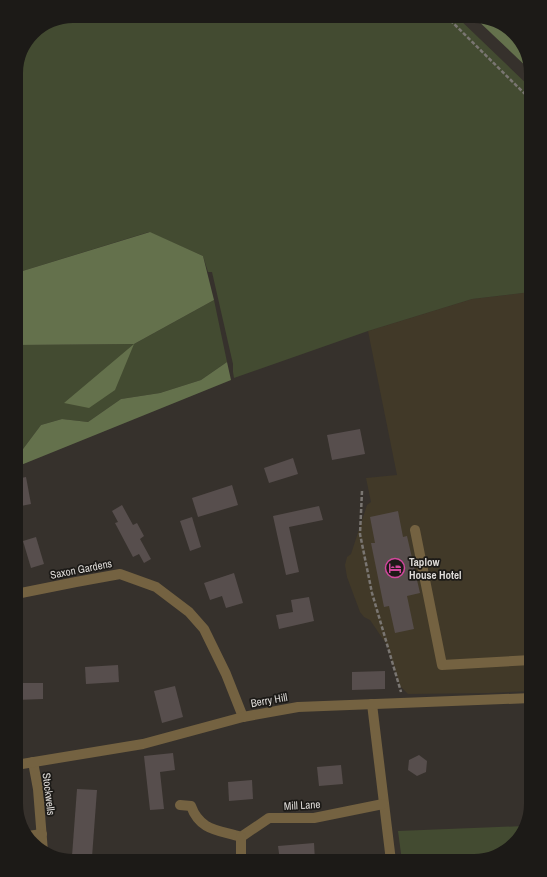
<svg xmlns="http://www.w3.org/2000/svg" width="547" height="877" font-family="'Archivo Narrow',sans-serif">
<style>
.commercial{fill:#413928}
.green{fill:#434b31}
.forest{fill:#64714c}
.building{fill:#574e4d}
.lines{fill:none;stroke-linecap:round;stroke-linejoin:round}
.path{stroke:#7a7672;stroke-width:2.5;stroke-dasharray:4 2;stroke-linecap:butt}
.minor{stroke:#746241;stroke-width:10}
.labels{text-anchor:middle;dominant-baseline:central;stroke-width:3.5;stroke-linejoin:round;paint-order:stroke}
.poi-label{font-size:11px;font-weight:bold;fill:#dddad7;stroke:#1c1a17;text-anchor:start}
.street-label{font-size:11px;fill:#dddad7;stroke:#1c1a17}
</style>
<rect width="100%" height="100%" fill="#36312c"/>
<path class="commercial" d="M531 292V691L489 693 408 694 400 686 387 645 370 620 364 617 360 612 347 577 345 565 347 557 351 554 367 505 371 502 366 478 397 475 368 331 472 299Z"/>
<g class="green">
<path d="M73 16H456L531 88V292L472 299 368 331 234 378 233 372V364L212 272H208L203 256 149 232 16 273V70L33 33Z"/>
<path d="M214 300 227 362 201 380 160 393 121 399 88 422 62 419 41 425 23 449 16 453V345L134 344Z"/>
<path d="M524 826 522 835 499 855 474 861H402L398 831Z"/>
</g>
<g class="forest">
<path d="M473 16H478L505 25 525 48 530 70Z"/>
<path d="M150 232 203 256 214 300 134 344 115 390 89 408 64 403 134 344 16 345V273Z"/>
<path d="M227 362 231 380 16 467V453L23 449 41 425 62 419 88 422 121 399 160 393 201 380Z"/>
</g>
<g class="building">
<path d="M360 429 365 454 332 460 327 435Z"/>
<path d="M293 458 298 474 269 483 264 468Z"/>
<path d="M26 477 31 504 16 507V479Z"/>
<path d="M232 485 238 505 198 517 192 498Z"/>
<path d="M122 505 133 525 137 523 144 536 140 539 151 559 144 563 139 554 133 557 115 523 118 522 112 511Z"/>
<path d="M319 506 323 520 289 527 299 572 286 575 273 516Z"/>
<path d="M398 511 403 537 407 536 420 593 407 596 414 629 395 633 389 606 384 607 371 543H375L370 517Z"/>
<path d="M192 517 201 547 190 551 180 521Z"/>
<path d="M36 537 44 564 31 568 23 541Z"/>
<path d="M234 573 243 603 226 608 222 596 210 600 204 583Z"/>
<path d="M309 597 314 621 279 629 276 615 293 612 291 600Z"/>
<path d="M118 665 119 682 86 684 85 667Z"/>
<path d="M385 671V689L352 690V672Z"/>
<path d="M16 683H43V699L16 700Z"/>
<path d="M175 686 183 717 162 723 154 691Z"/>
<path d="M173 753 175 770 160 772 164 809 150 810 144 756Z"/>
<path d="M419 755 427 761 426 772 417 776 408 770 409 760Z"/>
<path d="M341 765 343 784 319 786 317 767Z"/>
<path d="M252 780 253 799 229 801 228 782Z"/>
<path d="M77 789 97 790 92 857 72 856Z"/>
<path d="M16 798H22L23 819H20Z"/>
<path d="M314 843 315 861H280L278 846Z"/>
</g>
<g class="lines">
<g class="path">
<path d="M446 16 531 100"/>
<path d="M362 491 360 534 372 593 401 692"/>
</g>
<g class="minor">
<path d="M415 530 442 665 531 660"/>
<path d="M16 594 76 582 120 574 156 587 189 612 204 629 226 674 243 717"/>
<path d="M372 704 391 861"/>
<path d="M33 762 38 789 43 852"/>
<path d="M16 765 143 744 243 717 298 707 531 698"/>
<path d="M180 805 191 806C200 831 219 830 241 837L269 818H314L383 804"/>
<path d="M28 836 42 834"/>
<path d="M241 861V837"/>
</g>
</g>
<defs>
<g id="hotel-ring" transform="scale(1)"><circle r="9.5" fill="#1c1a17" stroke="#d1479c" stroke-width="1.5"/><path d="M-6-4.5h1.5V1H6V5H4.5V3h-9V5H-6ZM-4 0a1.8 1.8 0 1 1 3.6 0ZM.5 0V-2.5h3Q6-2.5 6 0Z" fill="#d1479c"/></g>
</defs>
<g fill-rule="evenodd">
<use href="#hotel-ring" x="395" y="568"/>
</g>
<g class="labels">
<g class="poi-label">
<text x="409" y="562">Taplow<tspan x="409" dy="13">House Hotel</tspan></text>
</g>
<g class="street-label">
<text transform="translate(81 569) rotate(-11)">Saxon Gardens</text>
<text transform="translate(269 700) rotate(-10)">Berry Hill</text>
<text transform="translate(49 794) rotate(83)">Stockwells</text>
<text transform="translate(302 805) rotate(-3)">Mill Lane</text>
</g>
</g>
<path d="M0 0H547V877H0ZM73 23H474A50 50 0 0 1 524 73V804A50 50 0 0 1 474 854H73A50 50 0 0 1 23 804V73A50 50 0 0 1 73 23Z" fill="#1c1a17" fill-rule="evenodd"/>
</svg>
